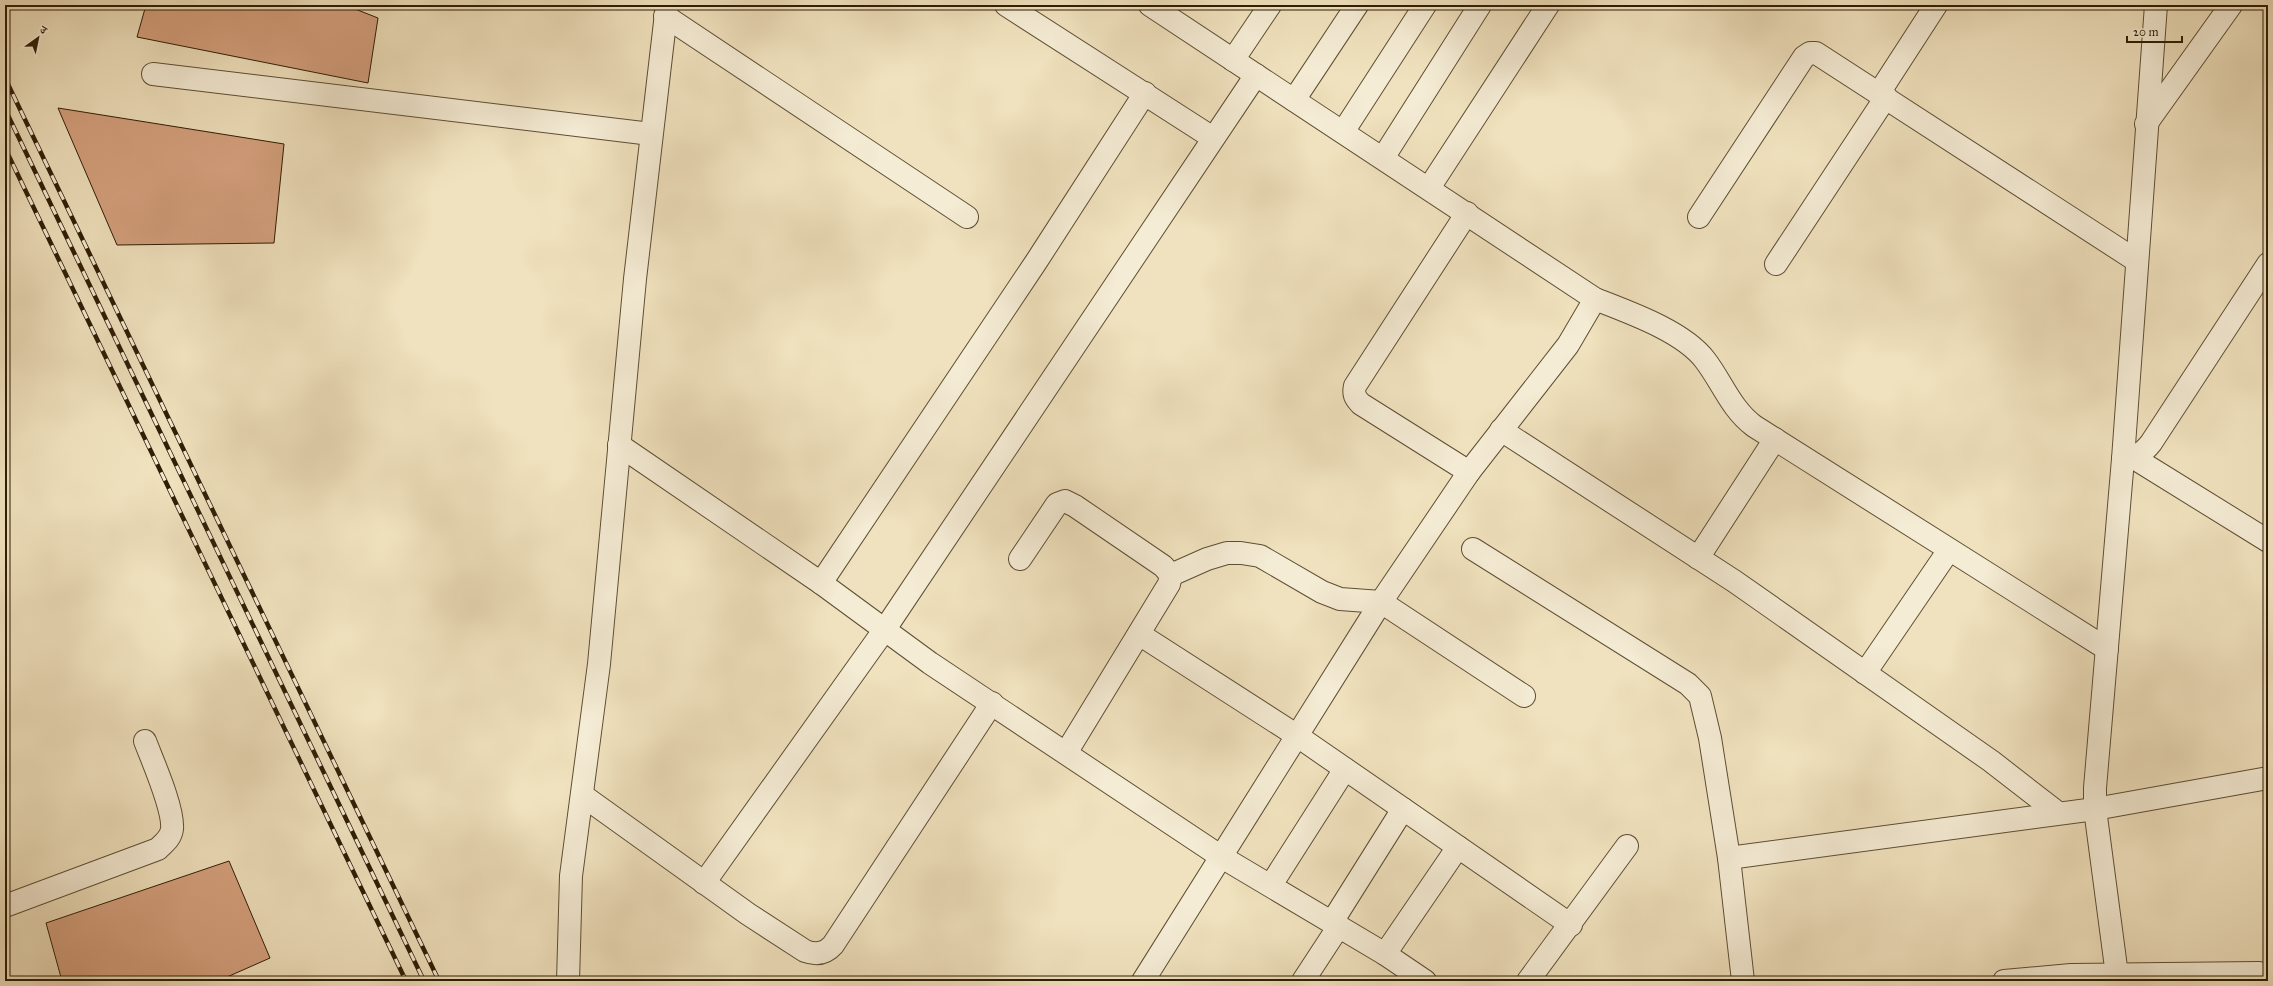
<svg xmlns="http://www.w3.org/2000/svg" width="2273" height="986" font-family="'IM FELL Great Primer','Noto Serif Devanagari',serif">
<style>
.building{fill:#d5a17f;stroke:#2e1d05}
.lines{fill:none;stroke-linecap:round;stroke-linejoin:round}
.minor-casing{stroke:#5e4e33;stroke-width:24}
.minor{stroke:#f5ecd5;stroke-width:22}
.rail-casing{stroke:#2e1d05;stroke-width:4.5}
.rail{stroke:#f5ecd5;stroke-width:3;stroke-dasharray:9;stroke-linecap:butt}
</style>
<rect width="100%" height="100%" fill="#f0e2be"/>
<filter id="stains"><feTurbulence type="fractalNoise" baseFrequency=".005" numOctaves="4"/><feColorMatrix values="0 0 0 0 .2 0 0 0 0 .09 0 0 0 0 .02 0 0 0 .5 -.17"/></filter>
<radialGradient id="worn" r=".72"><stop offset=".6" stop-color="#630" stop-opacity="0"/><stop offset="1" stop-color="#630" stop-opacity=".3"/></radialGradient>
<g class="building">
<path d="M146 5H345L378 18 368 83 137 37Z"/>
<path d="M58 108 284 144 274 243 117 245Z"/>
<path d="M229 861 270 958 218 981H62L46 923Z"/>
</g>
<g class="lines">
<g class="minor-casing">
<g id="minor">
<path d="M1006 5 1213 138"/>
<path d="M1150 5 1595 299C1628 312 1683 331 1705 360 1722 382 1731 409 1754 426L2107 649"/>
<path d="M665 16 967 217"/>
<path d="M1233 60 1270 5"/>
<path d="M153 74 651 134"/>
<path d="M1879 93 1936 5"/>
<path d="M1294 100 1357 5"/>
<path d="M2146 124 2231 5"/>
<path d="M1343 132 1425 5"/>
<path d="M1383 158 1480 5"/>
<path d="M1429 188 1548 5"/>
<path d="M1467 213 1355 386C1353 394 1355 398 1361 404L1469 472"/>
<path d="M1699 217 1804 57 1810 53H1816L2137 261"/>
<path d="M1776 264 1886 97"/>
<path d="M1501 430 1734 581 1991 761 2058 813"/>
<path d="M619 445 821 583 930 663 1220 856 1385 954 1425 981"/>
<path d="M2134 458 2268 541"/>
<path d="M2123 459C2137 457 2143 453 2151 443L2268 264"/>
<path d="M1473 549 1688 684 1700 696 1710 738 1729 858 1743 981"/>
<path d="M1698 558 1775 439"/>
<path d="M1020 559 1057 504 1065 501 1075 506 1163 566 1171 575 1169 584 1066 753"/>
<path d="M1171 575 1207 559 1227 553H1241L1260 556 1322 592 1340 599 1381 602 1524 696"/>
<path d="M821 583 1036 262 1145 93"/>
<path d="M1139 634 1296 735 1571 925"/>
<path d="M1865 673 1949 550"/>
<path d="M582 795 748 914 805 951C816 955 825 954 833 945L992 703"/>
<path d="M1729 858 2095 809 2268 778"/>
<path d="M704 883 885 629 1256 75"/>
<path d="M1271 885 1345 769"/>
<path d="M5 906 158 849C164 843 171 838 172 829 174 809 153 762 145 741"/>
<path d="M1332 922 1403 809"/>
<path d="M1385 954 1458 847"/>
<path d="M2117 975 2095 809V788L2123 459 2156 5"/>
<path d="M568 981 571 876 599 664 635 279 667 5"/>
<path d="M1143 981 1381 602 1469 472 1568 345 1595 299"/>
<path d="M1303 981 1339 926"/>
<path d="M1528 981 1627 846"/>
<path d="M2004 981 2071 975 2259 973 2264 974 2268 978"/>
</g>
</g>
<use href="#minor" class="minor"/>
<g class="rail-casing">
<g id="rail">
<path d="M5 78 439 981"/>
<path d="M5 109 424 981"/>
<path d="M5 148 406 981"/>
</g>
</g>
<use href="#rail" class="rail"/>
</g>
<rect width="2273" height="986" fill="none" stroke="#f0e2be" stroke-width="20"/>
<rect x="6" y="6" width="2261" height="974" fill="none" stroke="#2e1d05" stroke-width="2"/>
<rect x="10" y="10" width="2253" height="966" fill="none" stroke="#2e1d05"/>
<g transform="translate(38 38) rotate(33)" stroke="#f5ecd5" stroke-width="3" paint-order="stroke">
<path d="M0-3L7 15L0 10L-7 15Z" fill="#2e1d05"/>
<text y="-6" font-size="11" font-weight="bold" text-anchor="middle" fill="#2e1d05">उ</text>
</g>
<path d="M2127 36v6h55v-6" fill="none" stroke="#2e1d05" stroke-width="2"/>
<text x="2133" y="36" font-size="12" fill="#2e1d05" stroke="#f5ecd5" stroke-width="3" paint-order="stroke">20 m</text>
<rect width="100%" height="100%" filter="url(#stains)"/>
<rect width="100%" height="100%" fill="url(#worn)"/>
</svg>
